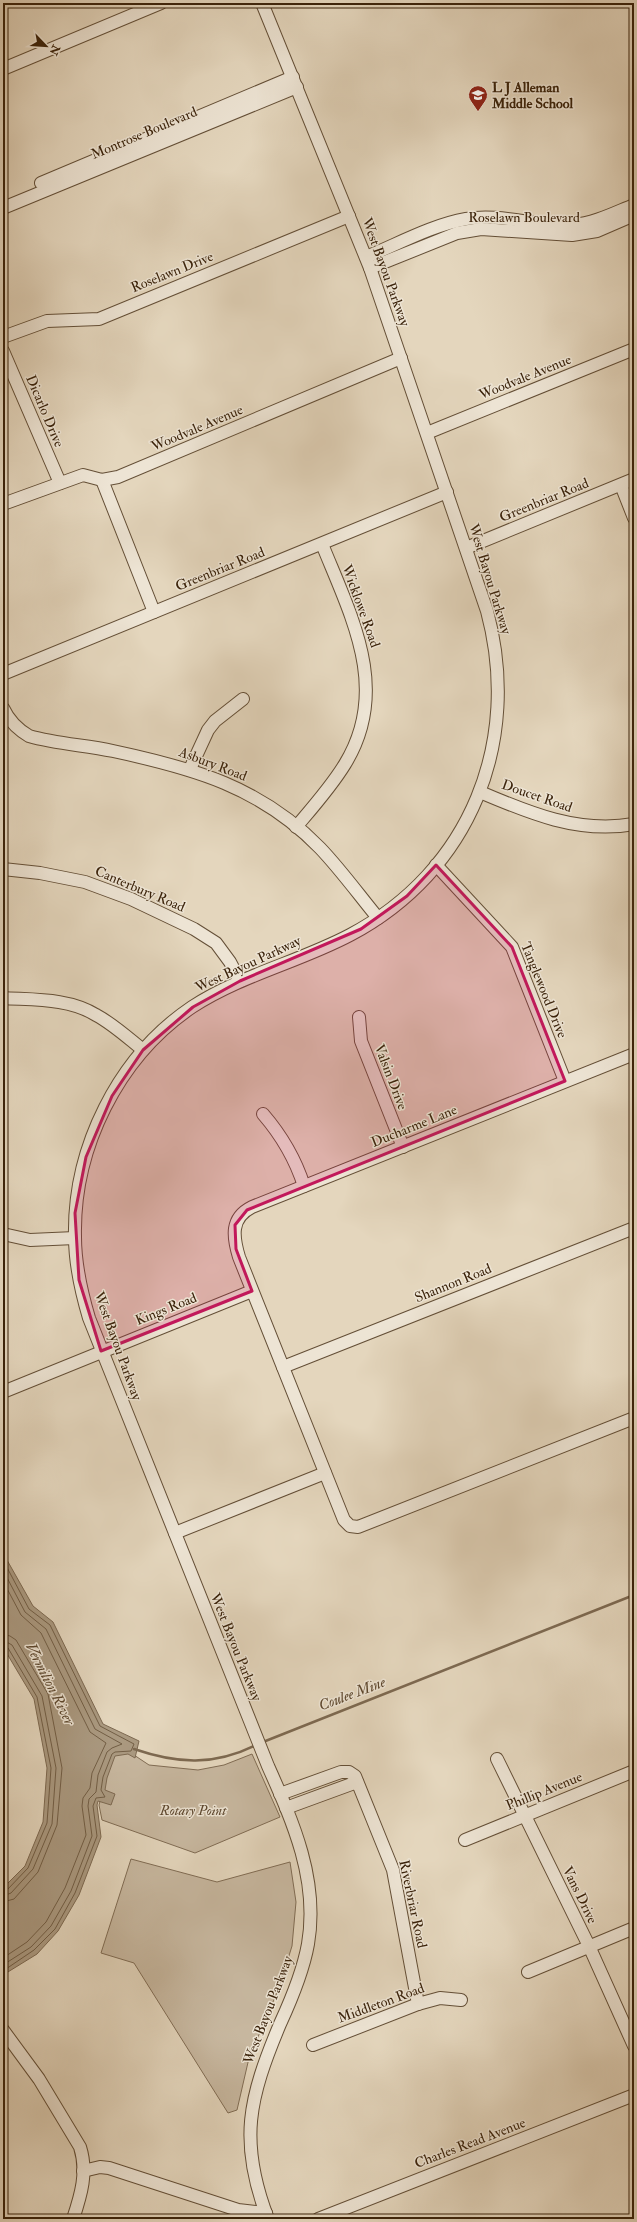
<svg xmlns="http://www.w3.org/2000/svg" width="637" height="2222" font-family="'IM FELL Double Pica',serif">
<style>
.green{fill:#c7b79f;stroke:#806c54}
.water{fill:#aa9980;stroke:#7d6951}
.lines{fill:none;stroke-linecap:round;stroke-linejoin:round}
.shore{stroke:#725e45;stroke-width:1}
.stream{stroke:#7d6951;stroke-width:2.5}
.minor-casing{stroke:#644f37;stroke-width:14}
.minor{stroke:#ede4d4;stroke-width:12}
.marked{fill:#c2185b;fill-opacity:0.2;stroke:#c2185b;stroke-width:3;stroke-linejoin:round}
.labels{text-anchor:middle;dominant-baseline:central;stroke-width:3;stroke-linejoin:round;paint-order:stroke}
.poi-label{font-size:14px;font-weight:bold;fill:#3a220a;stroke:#ede4d4;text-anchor:start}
.street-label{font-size:14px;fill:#3a220a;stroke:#ede4d4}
.park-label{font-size:14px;font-style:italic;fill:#5d472f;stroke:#ede4d4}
.water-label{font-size:15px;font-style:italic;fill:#5c462d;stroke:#ede4d4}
</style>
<rect width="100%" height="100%" fill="#e4d6bd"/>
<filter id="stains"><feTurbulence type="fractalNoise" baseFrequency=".005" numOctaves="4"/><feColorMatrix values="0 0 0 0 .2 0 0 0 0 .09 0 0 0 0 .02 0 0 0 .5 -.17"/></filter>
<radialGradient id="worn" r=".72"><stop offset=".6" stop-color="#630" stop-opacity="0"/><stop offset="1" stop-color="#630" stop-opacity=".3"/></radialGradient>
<g class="green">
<path d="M128 1751 149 1765 198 1770 224 1765 252 1754 280 1817 195 1853 102 1820 99 1805 113 1753Z"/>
<path d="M131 1859 217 1882 290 1862 296 1902 292 1946 279 1988 249 2058 237 2110 228 2113 134 1963 101 1953Z"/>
</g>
<path class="water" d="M3 1553 33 1606 53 1622 103 1724 139 1741 135 1758 128 1754 115 1756 107 1778 105 1790 115 1794 111 1805 98 1801 97 1805 101 1837 79 1895 58 1931 37 1954 3 1975V1888L25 1866 43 1822 47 1768 34 1699 3 1647Z"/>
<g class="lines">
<g class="shore">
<path d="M3 1560 29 1609 50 1625 100 1726 134 1744 131 1751 115 1752 112 1754 103 1777 101 1790 105 1797 96 1798 93 1806 97 1836 75 1893 55 1929 34 1950 3 1971"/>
<path d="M3 1570 25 1612 46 1629 95 1729 122 1744 112 1748 107 1752 98 1775 96 1792 89 1799 88 1806 92 1836 71 1891 51 1926 31 1947 3 1965"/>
<path d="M3 1581 21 1615 41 1633 90 1732 106 1743 92 1773 90 1788 83 1798 82 1806 86 1835 65 1888 46 1922 27 1942 3 1958"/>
<path d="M3 1634 10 1636 16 1640 48 1694 62 1768 57 1825 38 1872 14 1899 3 1902"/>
<path d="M3 1640 12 1645 42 1696 56 1768 52 1824 33 1869 11 1893 3 1896"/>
<path d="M3 1645 8 1648 37 1697 51 1768 47 1823 28 1868 7 1890 3 1891"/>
</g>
<g class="stream">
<path d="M263 1742 634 1595"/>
<path d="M134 1749C178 1764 213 1766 256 1745"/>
</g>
<g class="minor-casing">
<g id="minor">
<path d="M262 3 370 268 487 611C522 741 471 871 350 935 299 962 241 975 192 1007 118 1057 73 1148 75 1237 75 1264 81 1291 89 1318L268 1766C293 1822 319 1880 308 1944 303 1972 292 1998 280 2024 249 2098 238 2141 268 2219"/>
<path d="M3 69 161 3"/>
<path d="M41 183 293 77"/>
<path d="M3 208 297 87"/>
<path d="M366 257C398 244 432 225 466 219 502 213 537 227 573 225 595 223 614 213 634 205"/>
<path d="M370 268 457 233 481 229 572 235 597 231 634 215"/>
<path d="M3 337 47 321 99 319 349 216"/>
<path d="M3 351 60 483"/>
<path d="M427 433 634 349"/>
<path d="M102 480 154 612"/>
<path d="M621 485 634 518"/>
<path d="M3 504 83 475 102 480 118 477 401 358"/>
<path d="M466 548 634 479"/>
<path d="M3 674 447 492"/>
<path d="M3 708C9 721 17 729 29 736 57 744 85 745 113 751 193 768 261 787 320 848 341 870 359 895 378 918"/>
<path d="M190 769 208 730 215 721 243 699"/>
<path d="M480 792C529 813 579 834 634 824"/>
<path d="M296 827C313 807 331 787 345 764 391 689 351 616 322 544"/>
<path d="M436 865 512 947 565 1081"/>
<path d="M3 869 40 873 85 882 131 899 194 929 216 943 230 962 240 981"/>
<path d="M3 998C33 1000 69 998 96 1015 113 1024 128 1038 143 1050"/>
<path d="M359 1017 361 1041 403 1147"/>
<path d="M634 1054 252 1207C230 1218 233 1237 239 1257L344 1520 350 1526 358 1527 634 1418"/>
<path d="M263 1114C282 1136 295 1158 304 1186"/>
<path d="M3 1234 30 1240 75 1238"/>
<path d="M283 1367 634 1228"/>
<path d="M3 1392 252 1291"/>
<path d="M175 1533 325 1473"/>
<path d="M497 1759 589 1946 634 2046"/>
<path d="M280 1794 341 1772H349L355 1776 393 1870 418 2004"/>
<path d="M286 1808 357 1782"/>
<path d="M465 1840 634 1771"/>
<path d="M528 1972 634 1928"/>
<path d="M3 2030 39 2079 80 2147C88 2172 81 2195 73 2219"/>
<path d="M313 2045 418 2004 440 1998 461 2000"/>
<path d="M83 2171 100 2167 109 2168 238 2210 266 2213"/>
<path d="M318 2219 634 2095"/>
</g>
</g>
<use href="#minor" class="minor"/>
</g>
<path class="marked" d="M436 865 512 947 565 1081 247 1210 235 1225 236 1249 252 1291 101 1351 79 1280 75 1213 86 1157 112 1096 143 1050 193 1007 240 981 361 929 407 896Z"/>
<defs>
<g id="school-pin" transform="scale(1)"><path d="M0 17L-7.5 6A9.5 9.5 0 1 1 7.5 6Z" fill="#8f2418" stroke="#ede4d4"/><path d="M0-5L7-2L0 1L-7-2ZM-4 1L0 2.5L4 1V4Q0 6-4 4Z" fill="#fff"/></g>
</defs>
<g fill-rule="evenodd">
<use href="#school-pin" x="478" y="95"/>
</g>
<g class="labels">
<g class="poi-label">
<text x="492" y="87">L J Alleman<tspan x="492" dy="16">Middle School</tspan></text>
</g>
<g class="street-label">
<text transform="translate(144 133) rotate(-23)">Montrose Boulevard</text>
<text x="524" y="217">Roselawn Boulevard</text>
<text transform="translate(172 272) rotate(-22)">Roselawn Drive</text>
<text transform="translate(386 272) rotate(70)">West Bayou Parkway</text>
<text transform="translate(525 377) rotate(-22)">Woodvale Avenue</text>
<text transform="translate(45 411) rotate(67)">Dicarlo Drive</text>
<text transform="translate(197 428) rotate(-23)">Woodvale Avenue</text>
<text transform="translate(544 500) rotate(-22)">Greenbriar Road</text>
<text transform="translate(220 569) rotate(-22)">Greenbriar Road</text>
<text transform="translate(490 579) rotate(73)">West Bayou Parkway</text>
<text transform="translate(361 606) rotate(70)">Wicklowe Road</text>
<text transform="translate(213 764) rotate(21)">Asbury Road</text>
<text transform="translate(537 796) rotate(19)">Doucet Road</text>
<text transform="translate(140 889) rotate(23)">Canterbury Road</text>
<text transform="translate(248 964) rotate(-25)">West Bayou Parkway</text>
<text transform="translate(544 990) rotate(68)">Tanglewood Drive</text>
<text transform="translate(391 1077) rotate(69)">Valsin Drive</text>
<text transform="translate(414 1126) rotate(-22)">Ducharme Lane</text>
<text transform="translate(453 1283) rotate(-22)">Shannon Road</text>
<text transform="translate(166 1309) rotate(-22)">Kings Road</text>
<text transform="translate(118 1346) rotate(70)">West Bayou Parkway</text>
<text transform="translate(236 1647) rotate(68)">West Bayou Parkway</text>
<text transform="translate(544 1791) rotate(-22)">Phillip Avenue</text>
<text transform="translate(580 1895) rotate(64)">Vans Drive</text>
<text transform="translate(413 1904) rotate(78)">Riverbriar Road</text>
<text transform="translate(381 2003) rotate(-20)">Middleton Road</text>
<text transform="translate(268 2010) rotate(-69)">West Bayou Parkway</text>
<text transform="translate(470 2143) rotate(-21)">Charles Read Avenue</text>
</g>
<g class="park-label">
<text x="193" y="1810">Rotary Point</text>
</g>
<g class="water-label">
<text transform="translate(50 1684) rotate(63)">Vermilion River</text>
<text transform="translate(352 1694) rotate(-21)">Coulee Mine</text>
</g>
</g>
<rect width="637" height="2222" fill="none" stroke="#e4d6bd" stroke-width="16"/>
<rect x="4" y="4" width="629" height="2214" fill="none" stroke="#3a220a" stroke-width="2"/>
<rect x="8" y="8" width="621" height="2206" fill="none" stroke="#3a220a"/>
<g transform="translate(46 46) rotate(115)" stroke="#ede4d4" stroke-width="3" paint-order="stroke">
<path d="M0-3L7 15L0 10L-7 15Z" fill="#3a220a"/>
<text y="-6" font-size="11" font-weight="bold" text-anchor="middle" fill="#3a220a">N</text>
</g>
<rect width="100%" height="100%" filter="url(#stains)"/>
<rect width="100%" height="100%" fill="url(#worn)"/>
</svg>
